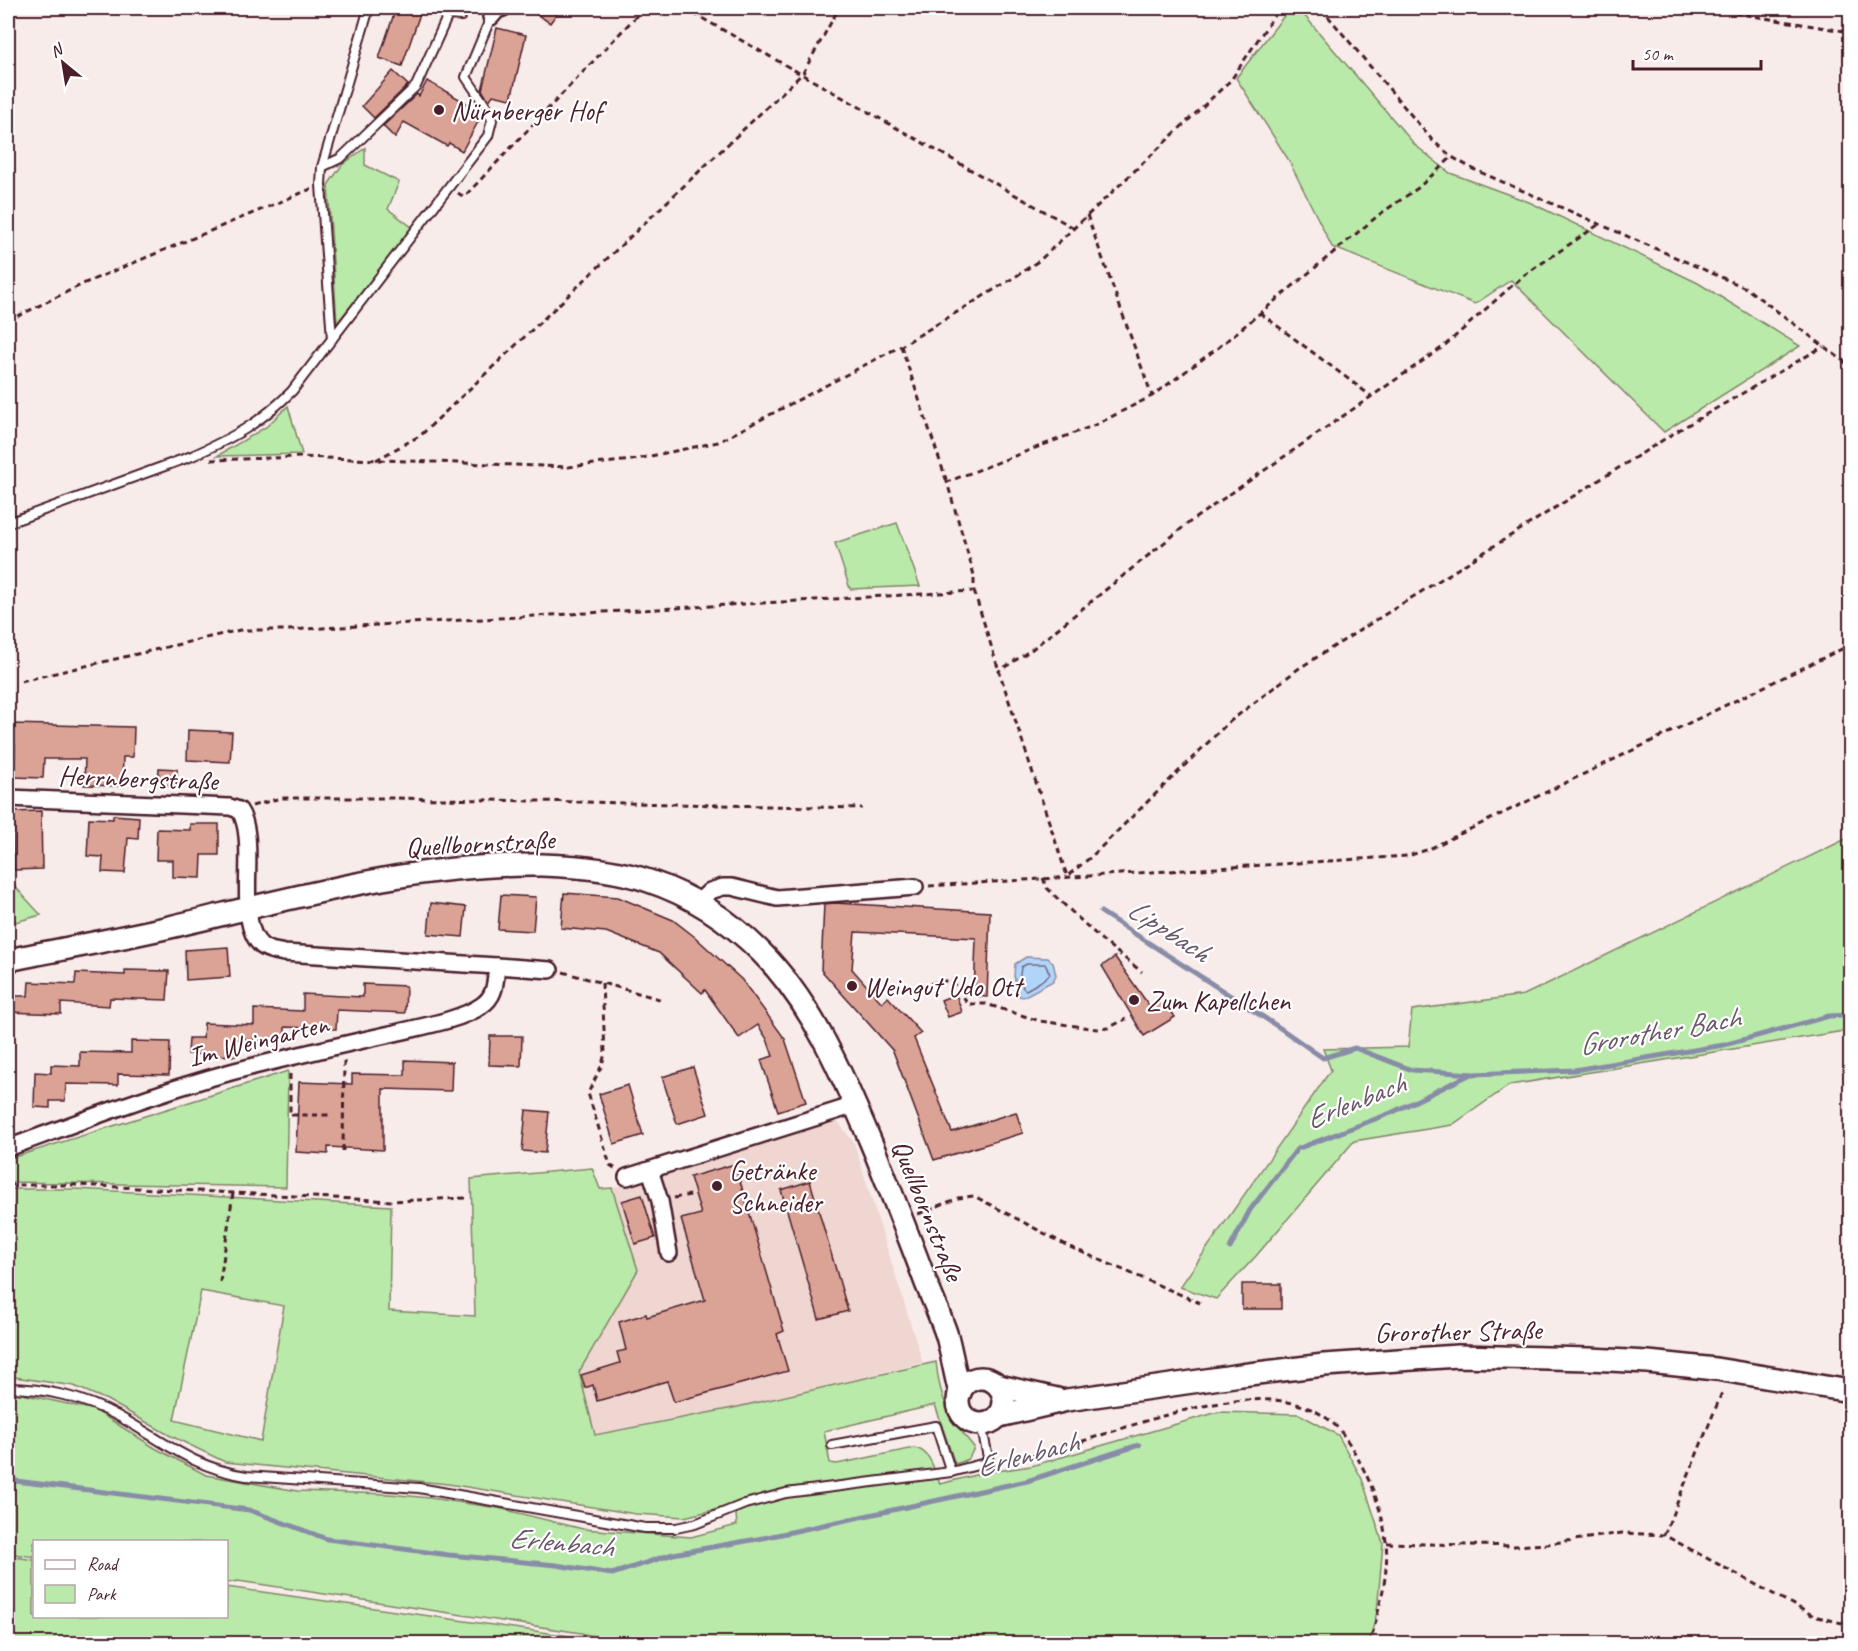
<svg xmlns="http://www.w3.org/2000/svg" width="1858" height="1651" font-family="Caveat,sans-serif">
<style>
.built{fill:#efd6d1}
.green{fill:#b9eaa9;stroke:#82846a;stroke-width:1.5;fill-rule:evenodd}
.water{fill:#b1d5fa;stroke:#888ca7;stroke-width:1.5}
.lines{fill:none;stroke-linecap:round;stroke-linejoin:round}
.shore{stroke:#73687e;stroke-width:1.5}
.stream{stroke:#888ca7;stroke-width:5}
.building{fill:#dba296;stroke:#4a1f2b;stroke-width:1.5}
.lane-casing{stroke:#4a1f2b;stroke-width:12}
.street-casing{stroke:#4a1f2b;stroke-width:20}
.secondary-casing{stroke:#4a1f2b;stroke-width:26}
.path{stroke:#4a1f2b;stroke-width:3;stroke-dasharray:6 4.5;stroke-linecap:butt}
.lane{stroke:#fff;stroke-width:8}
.street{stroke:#fff;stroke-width:15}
.secondary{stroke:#fff;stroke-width:21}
.poi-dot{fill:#4a1f2b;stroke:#fff;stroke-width:2}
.labels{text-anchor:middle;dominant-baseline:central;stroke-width:4.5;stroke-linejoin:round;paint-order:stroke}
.poi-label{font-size:28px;fill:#4a1f2b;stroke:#fff;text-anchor:start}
.street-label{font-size:28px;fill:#4a1f2b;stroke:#fff}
.water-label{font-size:30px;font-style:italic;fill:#695669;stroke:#fff}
</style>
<rect width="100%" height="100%" fill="#f8ecea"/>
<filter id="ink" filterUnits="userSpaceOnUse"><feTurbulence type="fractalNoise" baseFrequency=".0167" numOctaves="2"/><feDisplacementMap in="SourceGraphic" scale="12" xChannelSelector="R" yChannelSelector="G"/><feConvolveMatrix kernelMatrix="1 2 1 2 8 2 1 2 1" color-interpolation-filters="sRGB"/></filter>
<g filter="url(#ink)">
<path class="built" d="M835 1118 854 1143 923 1363 733 1408 595 1435 579 1372 638 1270 612 1188Z"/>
<g class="green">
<path d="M1290 8H1298L1415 145 1450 173 1529 202 1698 283 1800 346 1664 432 1511 280 1475 304 1332 247 1288 159 1236 78Z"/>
<path d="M365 148V165L399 182 388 209 413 228 337 323 328 185 342 165Z"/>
<path d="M288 406 302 454 217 456 266 427Z"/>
<path d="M897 523 920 586 850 589 835 543Z"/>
<path d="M1850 837V1030L1510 1085 1452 1125 1354 1141 1256 1256 1216 1299 1180 1287 1331 1070 1323 1049 1408 1047 1412 1010 1524 995Z"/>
<path d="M10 880V881L41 915 8 924V881Z"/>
<path d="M288 1071 286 1187 8 1182V1159Z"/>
<path d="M592 1168 600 1189 612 1188 638 1270 579 1372 595 1435 733 1408 936 1362C940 1400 949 1418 974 1447 970 1459 967 1461 955 1464L935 1405 824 1431 830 1463 837 1464 914 1448C931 1450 934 1471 940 1484L983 1473 1031 1466 1218 1412 1299 1414 1338 1435 1362 1479 1383 1543 1377 1612 1369 1644 8 1643V1556L34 1560V1616H226L227 1587 584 1638 597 1637 581 1633 238 1581 227 1583 226 1542H34V1557L8 1553V1391L95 1410 155 1448 206 1475 298 1491 389 1494 430 1498 498 1508 583 1529 691 1537 737 1525 735 1505 684 1517 636 1514 448 1484 225 1462 169 1435 107 1400 74 1386 8 1376V1189H76L391 1206 389 1311 475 1316 471 1179ZM201 1291 284 1306 261 1441 174 1420Z"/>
</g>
<path class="water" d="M1026 957 1048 958 1053 963 1056 975 1053 981 1023 997 1019 996 1014 976 1015 964Z"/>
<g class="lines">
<path class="shore" d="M1027 964H1045L1050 974 1040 982 1026 990 1023 988 1020 975 1021 967Z"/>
<g class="stream">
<path d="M1101 912 1280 1028 1323 1058 1355 1048 1412 1070 1473 1074 1574 1070 1724 1045 1829 1016 1850 1015"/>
<path d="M1230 1248 1250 1210 1297 1149 1391 1113 1471 1074"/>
<path d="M8 1480 249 1510 327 1539 449 1555 556 1565 612 1574 673 1554 763 1538 1027 1481 1139 1445"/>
</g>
</g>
<g class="building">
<path d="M396 8H422L402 66 379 58Z"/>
<path d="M527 8H561L550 23Z"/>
<path d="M497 28 526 35 511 99 493 95 489 101 482 90Z"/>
<path d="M393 71 408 85 374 118 362 106Z"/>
<path d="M427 81 477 109 478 106 482 111 483 113 462 151 449 143 447 146 404 122 395 138 383 126 417 94 419 96Z"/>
<path d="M11 724 134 727 133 757H123L122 786 84 785 85 759H44L43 778 14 777 15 745H11Z"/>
<path d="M188 730 232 732 230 762 187 760Z"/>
<path d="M159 768 177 769V786H158Z"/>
<path d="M41 811 42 869 14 870 12 812Z"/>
<path d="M113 815 139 817 138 839 128 838 125 873 102 872 103 857 87 856 89 818 113 819Z"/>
<path d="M190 824H219V855H202L201 878 173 877V860H156L157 829 190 830Z"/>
<path d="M564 893 618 897 673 920 695 937 742 980 785 1039 806 1102 778 1111 761 1060 773 1056 767 1039 758 1025 739 1038 705 990 702 993 659 953 606 932 561 928Z"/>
<path d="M501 895 536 897 533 931 498 929Z"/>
<path d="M431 903 466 907 463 937 428 934Z"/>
<path d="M835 903 990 912 987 997 974 996 976 938 855 932 852 969 882 1003 888 997 921 1033 914 1038 952 1132 1016 1112 1023 1133 934 1160 893 1051 821 970 824 904Z"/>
<path d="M228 947 230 977 186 980 185 950Z"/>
<path d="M1115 957 1150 1007 1163 999 1175 1017 1144 1036 1102 966Z"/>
<path d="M125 970 169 971 167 1000 110 998 109 1006 61 1003V1014L8 1012V996H28L29 982 75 984 76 973 125 975Z"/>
<path d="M363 984 406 986 405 1013 337 1010 336 1029 285 1027V1041L236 1039V1056L188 1054 189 1038H203L204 1023 254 1025V1009L303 1011V994L363 997Z"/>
<path d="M956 994 962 1012 948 1017 941 1000Z"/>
<path d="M490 1036H522L521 1066 489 1065Z"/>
<path d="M131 1041 170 1042 169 1075 118 1074V1085L66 1084 65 1101H50V1108L34 1107 35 1072 51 1073V1065L80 1066V1052L131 1053Z"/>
<path d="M405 1060 452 1062 451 1091 383 1089V1150L328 1147V1154L296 1152 299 1082 352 1084V1074L405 1075Z"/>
<path d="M693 1067 708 1114 677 1124 662 1077Z"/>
<path d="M628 1085 643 1135 614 1144 599 1094Z"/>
<path d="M526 1110 549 1112 545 1153 522 1151Z"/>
<path d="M735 1164 784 1331 777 1334 788 1371 674 1402 667 1381 597 1401 593 1385 585 1388 581 1375 620 1363 617 1352 626 1350 619 1322 646 1314 647 1317 705 1300 681 1219 701 1214 690 1177Z"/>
<path d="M810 1181 848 1311 819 1319 781 1190Z"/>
<path d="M642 1195 655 1238 635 1244 622 1201Z"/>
<rect x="1242" y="1284" width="39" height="25"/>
</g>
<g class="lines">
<g class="lane-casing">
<g id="lane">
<path d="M322 167 341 158 416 86 448 15 461 16 464 8"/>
<path d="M332 339 321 185 322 167 369 8"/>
<path d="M8 523 192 456C234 437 259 424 292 391L488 136 492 120 487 108 466 77 491 17"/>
<path d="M8 1388C45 1388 85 1398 118 1416 164 1441 191 1467 246 1476L419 1488 645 1528H676L695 1524 745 1504 786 1493 951 1472"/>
<path d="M832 1445 936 1426 951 1472 989 1462 981 1424"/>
</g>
</g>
<g class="street-casing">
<g id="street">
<path d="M491 17 497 10 503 8"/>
<path d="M8 798 230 807 239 810C260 839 233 922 262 946 269 951 276 951 284 953L497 966C495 983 496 996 481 1006 461 1020 419 1027 395 1033 349 1043 303 1054 258 1065 172 1086 90 1118 8 1148"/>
<path d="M697 903 710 891 723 887H732L777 898 915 887"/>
<path d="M497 966 550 970"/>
<path d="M650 1170 660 1201 669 1253"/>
<path d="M627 1177 855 1105"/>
</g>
</g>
<g class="secondary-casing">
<g id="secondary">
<path d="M8 960C62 949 117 939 170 927 293 898 415 863 542 865 578 866 615 869 649 881 691 895 730 921 761 952 815 1006 846 1083 875 1152 892 1195 910 1239 926 1283 933 1300 941 1318 947 1336 952 1355 955 1374 960 1393"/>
<circle cx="981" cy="1401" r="23"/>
<path d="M999 1386 1057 1399"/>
<path d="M999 1416 1067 1400 1241 1375 1324 1365 1458 1356 1590 1359 1648 1362 1716 1369 1850 1391"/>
</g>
</g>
<g class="path">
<path d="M684 8 1074 228"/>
<path d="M1321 8 1433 141 1452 157 1473 169 1746 288 1850 366"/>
<path d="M1704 8 1850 32"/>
<path d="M458 193 464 197 644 8"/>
<path d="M1087 215 1152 396 1219 347 1380 214 1418 188 1452 157"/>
<path d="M1598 225 1523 276 1443 347 1191 521 1031 650 999 671 1067 876 1091 857 1228 723 1298 669 1679 430 1824 346"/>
<path d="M1260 313 1371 396"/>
<path d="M8 321 85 283 311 189"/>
<path d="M901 346 947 482"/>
<path d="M211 460 300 457 568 467 632 460 718 442 901 346 1015 277 1040 260 1231 80 1279 8"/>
<path d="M376 460 421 435 803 73 839 8"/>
<path d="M974 591 999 671"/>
<path d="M21 681 240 630H288L974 591V575L947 482 1095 425 1152 396"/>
<path d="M252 806 281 798H395L862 808"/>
<path d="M1043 878 1047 888 1057 898 1103 941 1142 972"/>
<path d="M929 886 1408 856 1429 849 1850 645"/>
<path d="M563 972 663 1000"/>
<path d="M602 983 605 1053 602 1065 588 1093 610 1165 616 1169"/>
<path d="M920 986 942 981H949L959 987 967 1004H986L1040 1021 1097 1029 1108 1028 1126 1019"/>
<path d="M290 1074V1115H329"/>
<path d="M343 1151 344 1061"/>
<path d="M8 1185H78L393 1201 465 1198"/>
<path d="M674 1198 695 1194"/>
<path d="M918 1214 958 1198 974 1196 1070 1247 1200 1303"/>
<path d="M220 1282 233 1193"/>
<path d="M1000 1460C1010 1459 1021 1458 1031 1456 1108 1439 1254 1367 1325 1417 1339 1426 1348 1441 1356 1455 1375 1489 1390 1529 1386 1568 1384 1593 1376 1619 1370 1644"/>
<path d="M1664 1535 1723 1390"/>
<path d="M1387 1543 1514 1546 1547 1544 1622 1533 1664 1535 1814 1616 1850 1625"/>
<path d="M1841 1644 1850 1625"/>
</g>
<use href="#lane" class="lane"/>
<use href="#street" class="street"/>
<use href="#secondary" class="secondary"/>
</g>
</g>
<g class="poi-dot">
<circle cx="439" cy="110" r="6"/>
<circle cx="852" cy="986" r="6"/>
<circle cx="1134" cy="1000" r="6"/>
<circle cx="717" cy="1186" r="6"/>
</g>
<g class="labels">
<g class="poi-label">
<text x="451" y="110">Nürnberger Hof</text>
<text x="864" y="986">Weingut Udo Ott</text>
<text x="1146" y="1000">Zum Kapellchen</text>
<text x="729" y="1170">Getränke<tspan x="729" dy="32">Schneider</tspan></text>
</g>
<g class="street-label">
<text transform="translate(138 778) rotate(2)">Herrnbergstraße</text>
<text transform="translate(480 843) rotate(-3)">Quellbornstraße</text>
<text transform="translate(258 1040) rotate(-14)">Im Weingarten</text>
<text transform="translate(928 1210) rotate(68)">Quellbornstraße</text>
<text transform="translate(1458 1331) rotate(-1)">Grorother Straße</text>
</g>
<g class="water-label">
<text transform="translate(1169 930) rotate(33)">Lippbach</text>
<text transform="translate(1659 1031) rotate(-10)">Grorother Bach</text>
<text transform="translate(1355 1101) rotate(-22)">Erlenbach</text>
<text transform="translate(1027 1454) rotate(-15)">Erlenbach</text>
<text transform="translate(561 1542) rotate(5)">Erlenbach</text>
</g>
</g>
<rect width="1858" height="1651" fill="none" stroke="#fff" stroke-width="30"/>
<rect x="15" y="15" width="1828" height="1621" fill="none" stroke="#4a1f2b" stroke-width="2" filter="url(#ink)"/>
<rect x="33" y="1540" width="195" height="78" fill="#ffffff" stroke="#b7a5aa" stroke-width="1.5"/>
<rect x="45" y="1560" width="30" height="9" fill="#ffffff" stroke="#b7a5aa" stroke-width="1.5"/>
<text x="87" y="1570" font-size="18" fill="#4a1f2b">Road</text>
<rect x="45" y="1585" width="30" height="18" fill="#b9eaa9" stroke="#b7a5aa" stroke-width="1.5"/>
<text x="87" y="1600" font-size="18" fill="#4a1f2b">Park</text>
<g transform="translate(63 63) rotate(330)" stroke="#ffffff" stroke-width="4.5" paint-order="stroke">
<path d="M0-4.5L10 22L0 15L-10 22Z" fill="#4a1f2b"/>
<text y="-9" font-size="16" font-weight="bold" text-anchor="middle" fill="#4a1f2b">N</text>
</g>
<path d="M1633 60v9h128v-9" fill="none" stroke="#4a1f2b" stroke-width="3"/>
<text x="1642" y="60" font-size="18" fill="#4a1f2b" stroke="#ffffff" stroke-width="4.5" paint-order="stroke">50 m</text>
</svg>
